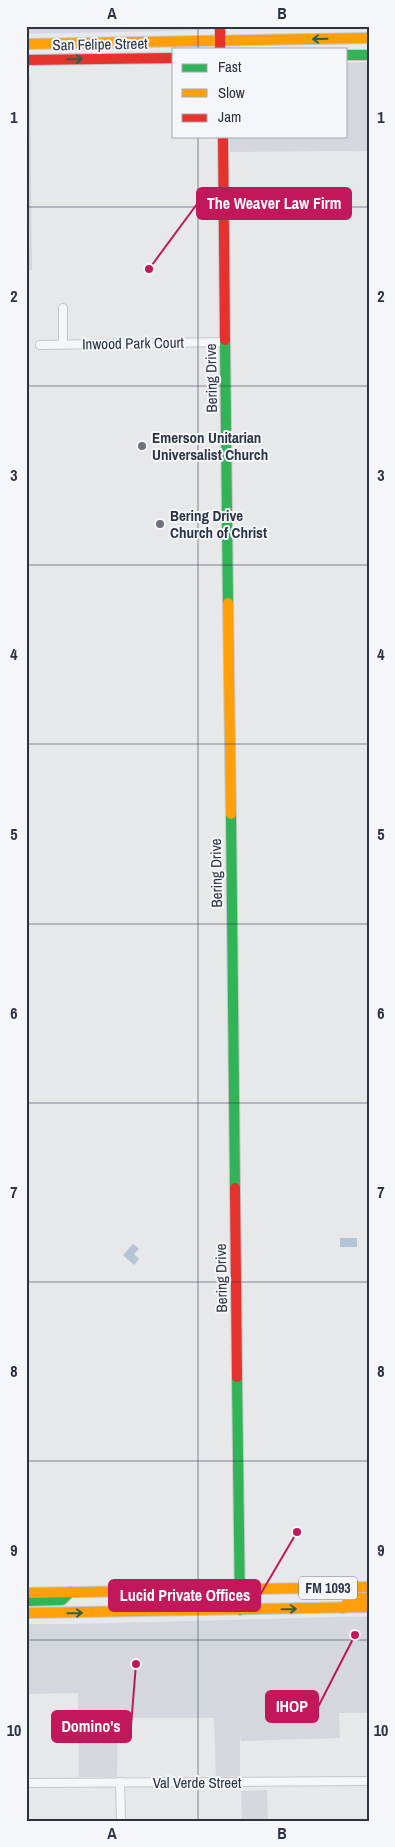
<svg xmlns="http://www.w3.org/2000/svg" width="395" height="1847" font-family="'Archivo Narrow',sans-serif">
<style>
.built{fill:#d4d7dd}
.water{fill:#b4c4d5}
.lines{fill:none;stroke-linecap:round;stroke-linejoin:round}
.street-casing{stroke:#c4c6c8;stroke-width:10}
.fast-casing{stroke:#c4c6c8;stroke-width:12}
.slow-casing{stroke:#c4c6c8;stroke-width:12}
.jam-casing{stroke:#c4c6c8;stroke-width:12}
.street{stroke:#f5f6f7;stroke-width:8}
.fast{stroke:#30b455;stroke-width:10}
.slow{stroke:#ff9f0a;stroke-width:10}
.jam{stroke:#e5322d;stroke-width:10}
.oneway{stroke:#2d614b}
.grid{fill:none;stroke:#2b3445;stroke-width:1;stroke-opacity:0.55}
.poi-dot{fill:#6c737f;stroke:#f4f6f9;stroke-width:2}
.labels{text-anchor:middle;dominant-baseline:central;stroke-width:4;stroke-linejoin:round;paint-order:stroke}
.shield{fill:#f4f6f9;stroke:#676e7b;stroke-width:1}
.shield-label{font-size:14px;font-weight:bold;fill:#2b3445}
.street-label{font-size:15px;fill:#2b3445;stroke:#f4f6f9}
.poi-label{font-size:15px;font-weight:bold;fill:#2b3445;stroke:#f4f6f9;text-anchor:start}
.leader{fill:none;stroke:#c2185b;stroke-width:2}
.callout-dot{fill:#c2185b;stroke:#f4f6f9;stroke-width:2}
.callout{fill:#c2185b;stroke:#c2185b;stroke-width:2}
.callout-label{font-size:16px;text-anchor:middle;font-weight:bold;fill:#fff}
.neatline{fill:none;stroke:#2b3445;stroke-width:2}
.grid-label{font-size:16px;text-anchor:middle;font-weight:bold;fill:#2b3445}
</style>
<rect width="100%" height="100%" fill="#e6e8ea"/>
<g class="built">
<path d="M26 26H210V30L26 34Z"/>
<path d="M369 62V151L230 152V136H346V63Z"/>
<path d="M26 74H30L32 270H26Z"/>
<path d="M338 1617H369V1713H339L340 1738 241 1741 240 1734V1776L216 1777 214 1718H118L117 1777H79L78 1693 26 1694V1624H70Z"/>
<path d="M267 1790 268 1821H242L241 1791Z"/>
</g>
<g class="water">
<rect x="340" y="1238" width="17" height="9"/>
<path d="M133 1244 139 1249 134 1254 139 1259 134 1265 123 1255Z"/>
</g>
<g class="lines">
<g class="street-casing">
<g id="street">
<path d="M63 308V344"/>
<path d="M40 345 225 342"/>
<path d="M120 1782 121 1821"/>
<path d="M26 1783 369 1781"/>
</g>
</g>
<g class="fast-casing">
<g id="fast">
<path d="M346 55H369"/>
<path d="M225 340 228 603"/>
<path d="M231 814 235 1188"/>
<path d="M237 1377 240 1610"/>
<path d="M26 1601 62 1600 70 1592"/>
</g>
</g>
<g class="slow-casing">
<g id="slow">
<path d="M26 44 369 38"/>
<path d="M228 603 231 814"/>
<path d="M26 1593 369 1587"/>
<path d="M343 1608 352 1598H369"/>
<path d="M26 1613 369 1607"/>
</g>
</g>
<g class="jam-casing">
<g id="jam">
<path d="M220 26V49"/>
<path d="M26 60 174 58"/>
<path d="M223 136 225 340"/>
<path d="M235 1188 237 1377"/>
</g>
</g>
<use href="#street" class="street"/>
<use href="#fast" class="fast"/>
<use href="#slow" class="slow"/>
<use href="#jam" class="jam"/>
</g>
<defs><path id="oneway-shaft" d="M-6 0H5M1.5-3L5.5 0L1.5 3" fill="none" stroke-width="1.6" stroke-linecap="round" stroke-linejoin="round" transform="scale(1.25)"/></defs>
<g class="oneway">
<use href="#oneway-shaft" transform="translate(320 39) rotate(179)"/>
<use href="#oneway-shaft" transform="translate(75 59) rotate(-1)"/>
<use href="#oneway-shaft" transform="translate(289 1609) rotate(-1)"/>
<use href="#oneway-shaft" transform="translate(75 1613) rotate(-1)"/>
</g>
<path class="grid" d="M198 26V49M198 136V1821M26 207H369M26 386H369M26 565H369M26 744H369M26 924H369M26 1103H369M26 1282H369M26 1461H369M26 1640H369"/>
<g class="poi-dot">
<circle cx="142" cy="446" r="5"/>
<circle cx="160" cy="524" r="5"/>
</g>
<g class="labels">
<rect class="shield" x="299" y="1576.5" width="58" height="23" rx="4"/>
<g class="shield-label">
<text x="328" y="1588">FM 1093</text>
</g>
<g class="street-label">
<text transform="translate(100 44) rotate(-1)">San Felipe Street</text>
<text transform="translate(133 343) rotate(-1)">Inwood Park Court</text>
<text transform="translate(211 378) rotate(-91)">Bering Drive</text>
<text transform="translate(216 873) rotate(-91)">Bering Drive</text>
<text transform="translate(221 1278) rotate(-91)">Bering Drive</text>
<text x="197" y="1782">Val Verde Street</text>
</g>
<g class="poi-label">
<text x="152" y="437">Emerson Unitarian<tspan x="152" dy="17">Universalist Church</tspan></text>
<text x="170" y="515">Bering Drive<tspan x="170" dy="17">Church of Christ</tspan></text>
</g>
</g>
<path class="leader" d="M149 269L197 204M297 1532L260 1595M355 1635L318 1707M136 1664L131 1726"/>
<g class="callout-dot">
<circle cx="149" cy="269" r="5"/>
<circle cx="297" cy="1532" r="5"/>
<circle cx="355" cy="1635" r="5"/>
<circle cx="136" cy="1664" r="5"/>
</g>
<g class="callout">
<rect x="197" y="188" width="154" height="31" rx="5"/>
<rect x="109" y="1580" width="151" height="31" rx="5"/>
<rect x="266" y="1691" width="52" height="31" rx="5"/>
<rect x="52" y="1711" width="79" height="31" rx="5"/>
</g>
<g class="callout-label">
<text x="274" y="209">The Weaver Law Firm</text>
<text x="185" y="1601">Lucid Private Offices</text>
<text x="292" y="1712">IHOP</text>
<text x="91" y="1732">Domino's</text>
</g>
<rect width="395" height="1847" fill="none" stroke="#f4f6f9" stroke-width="55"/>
<rect x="172" y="48" width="175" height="90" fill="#f4f6f9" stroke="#a4a8b1"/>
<rect x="182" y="64" width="25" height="8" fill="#30b455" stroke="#a4a8b1"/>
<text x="218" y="72" font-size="15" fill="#2b3445">Fast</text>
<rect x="182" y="89" width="25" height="8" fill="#ff9f0a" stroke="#a4a8b1"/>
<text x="218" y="98" font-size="15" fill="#2b3445">Slow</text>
<rect x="182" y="114" width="25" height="8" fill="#e5322d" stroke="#a4a8b1"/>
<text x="218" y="122" font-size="15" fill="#2b3445">Jam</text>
<rect x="28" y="28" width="340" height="1792" class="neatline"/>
<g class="grid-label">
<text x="112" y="19">A</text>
<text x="282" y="19">B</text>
<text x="14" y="123">1</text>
<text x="381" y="123">1</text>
<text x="14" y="302">2</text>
<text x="381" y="302">2</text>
<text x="14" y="481">3</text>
<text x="381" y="481">3</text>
<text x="14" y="660">4</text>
<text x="381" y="660">4</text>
<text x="14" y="840">5</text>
<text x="381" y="840">5</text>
<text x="14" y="1019">6</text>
<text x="381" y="1019">6</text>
<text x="14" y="1198">7</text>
<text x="381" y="1198">7</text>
<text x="14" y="1377">8</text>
<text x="381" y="1377">8</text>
<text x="14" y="1556">9</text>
<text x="381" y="1556">9</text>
<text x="14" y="1736">10</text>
<text x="381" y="1736">10</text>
<text x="112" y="1839">A</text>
<text x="282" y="1839">B</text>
</g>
</svg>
